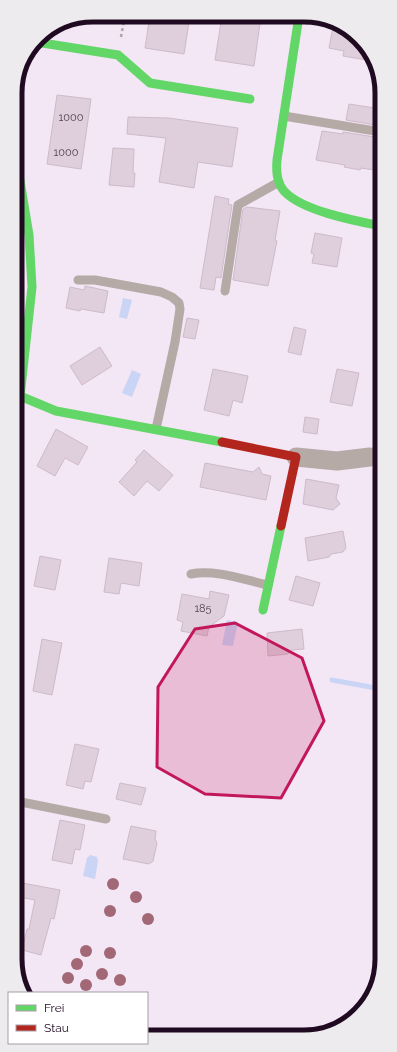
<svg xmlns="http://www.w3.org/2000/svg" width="397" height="1052" font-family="Raleway,sans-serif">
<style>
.water{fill:#cad4f4}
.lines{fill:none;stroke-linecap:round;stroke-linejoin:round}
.stream{stroke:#cad4f4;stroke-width:5}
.building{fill:#dfcedb;stroke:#cebaca}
.path{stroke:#b0a6a6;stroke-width:2.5;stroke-dasharray:3 3;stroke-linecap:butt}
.lane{stroke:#b6aaa6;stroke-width:9}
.street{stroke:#b6aaa6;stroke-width:19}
.fast{stroke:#63d668;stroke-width:9}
.jam{stroke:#b3261e;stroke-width:9}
.tree{fill:#a36875}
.marked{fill:#c2185b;fill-opacity:0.2;stroke:#c2185b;stroke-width:3;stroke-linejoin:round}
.labels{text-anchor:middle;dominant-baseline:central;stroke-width:4;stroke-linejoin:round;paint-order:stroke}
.number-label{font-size:11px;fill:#523e52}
.rim{fill:none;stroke:#1f0a21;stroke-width:5}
</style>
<rect width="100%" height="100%" fill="#f3e6f5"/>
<g class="water">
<path d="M123 298 132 300 127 319 119 317Z"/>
<path d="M132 370 141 374 132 397 122 393Z"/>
<path d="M227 620 238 622 233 646 222 645Z"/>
<path d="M90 855 97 857 98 861 95 879 83 876 87 858Z"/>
</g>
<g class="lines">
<path class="stream" d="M332 680 381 689"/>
</g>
<g class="building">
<path d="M150 15 190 16 184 54 145 48Z"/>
<path d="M222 16H261L254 66 215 60Z"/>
<path d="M333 27 344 30 359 38 372 61 343 56 344 51 329 48Z"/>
<path d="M57 95 91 99 81 169 47 164Z"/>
<path d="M349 104 381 109V126L346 120Z"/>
<path d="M128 117 169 118 238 128 232 167 198 162 194 188 159 182 166 138 127 134Z"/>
<path d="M322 131 343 134V132L381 138V171L361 168 360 170 344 167 345 165 316 160Z"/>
<path d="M113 148 134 149 133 173H135L134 187 109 185Z"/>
<path d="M215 196 229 199 228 204 232 205 221 278 216 277 214 290 200 288Z"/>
<path d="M247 207 280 211 275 240 277 241 268 286 233 280 243 209Z"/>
<path d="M315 233 342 238 337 267 312 263 314 254 311 253Z"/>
<path d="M85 286 108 291 104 313 81 309 80 311 66 308 70 287 84 290Z"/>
<path d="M187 318 199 320 195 339 183 337Z"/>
<path d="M294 327 306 330 301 355 288 352Z"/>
<path d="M100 347 112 366 82 385 70 366Z"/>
<path d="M213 369 248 376 242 403 233 400 229 416 204 410Z"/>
<path d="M337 369 359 373 352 406 330 402Z"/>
<path d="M305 417 319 419 317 434 303 432Z"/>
<path d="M56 429 88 447 78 465 65 458 55 476 37 466Z"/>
<path d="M144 450 173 475 159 491 147 481 134 496 119 482 137 462 135 460Z"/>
<path d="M205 463 253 472 259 467 262 474 271 476 266 500 200 487Z"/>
<path d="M306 479 339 485 336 498 340 504 333 510 303 504Z"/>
<path d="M343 531 346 548 343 552 331 554 329 557 308 561 305 538Z"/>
<path d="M40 556 61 560 55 590 34 586Z"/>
<path d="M109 558 142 563 139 586 121 583 119 594 104 592Z"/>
<path d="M296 576 320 583 313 606 289 600Z"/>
<path d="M210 591 229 595 224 616 209 627 207 636 181 631 183 622 177 620 182 594 209 599Z"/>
<path d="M302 629 304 649 292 650 288 654 268 656 267 633Z"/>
<path d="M42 639 62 643 52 695 33 691Z"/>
<path d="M75 744 99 749 91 782 85 781 83 789 66 785Z"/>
<path d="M120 783 146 788 141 805 116 799Z"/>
<path d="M60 820 85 825 80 850 75 849 72 864 52 860Z"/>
<path d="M131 826 156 831 155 839 157 843 153 861 149 864 123 859Z"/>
<path d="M22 883 60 890 54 919 51 918 41 955 22 950 27 929H29L35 900 19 897Z"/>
</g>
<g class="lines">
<path class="path" d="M121 37 125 15"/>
<g class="lane">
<path d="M284 116 381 132"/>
<path d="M78 280H95L161 292 172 297 179 303 180 309 175 342 156 429"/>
<path d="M225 291 238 205 279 182"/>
<path d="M191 574C215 569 245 580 268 585"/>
<path d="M16 801 106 819"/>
</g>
<path class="street" d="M296 457 337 461 370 457"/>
<g class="fast">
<path d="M299 16 277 160C276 171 277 184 285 192 303 211 356 221 381 226"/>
<path d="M36 42 118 55 150 83 250 99"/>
<path d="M15 151 29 235 32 287 16 433"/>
<path d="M20 396 56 411 222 442"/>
<path d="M263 610 281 526"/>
</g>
<path class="jam" d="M222 442 296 457 281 526"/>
</g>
<g class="tree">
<circle cx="113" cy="884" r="6"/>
<circle cx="136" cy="897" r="6"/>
<circle cx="110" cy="911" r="6"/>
<circle cx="148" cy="919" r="6"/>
<circle cx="86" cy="951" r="6"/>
<circle cx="110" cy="953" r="6"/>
<circle cx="77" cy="964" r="6"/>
<circle cx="102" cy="974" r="6"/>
<circle cx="68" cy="978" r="6"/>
<circle cx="120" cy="980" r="6"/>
<circle cx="86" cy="985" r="6"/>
</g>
<path class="marked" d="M235 623 302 658 324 721 281 798 205 794 157 767 158 687 195 629Z"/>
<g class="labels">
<g class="number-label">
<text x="71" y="117">1000</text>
<text x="66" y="152">1000</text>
<text x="203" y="608">185</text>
</g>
</g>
<path d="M0 0H397V1052H0ZM93 22H304A71 71 0 0 1 375 93V959A71 71 0 0 1 304 1030H93A71 71 0 0 1 22 959V93A71 71 0 0 1 93 22Z" fill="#edebed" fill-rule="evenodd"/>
<path class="rim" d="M93 22H304A71 71 0 0 1 375 93V959A71 71 0 0 1 304 1030H93A71 71 0 0 1 22 959V93A71 71 0 0 1 93 22Z"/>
<rect x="8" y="992" width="140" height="52" fill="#ffffff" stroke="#a59da6"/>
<rect x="16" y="1005" width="20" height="6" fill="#63d668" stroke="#a59da6"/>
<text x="44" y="1012" font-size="12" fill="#1f0a21">Frei</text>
<rect x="16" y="1025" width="20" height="6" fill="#b3261e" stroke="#a59da6"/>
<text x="44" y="1032" font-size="12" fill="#1f0a21">Stau</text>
</svg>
